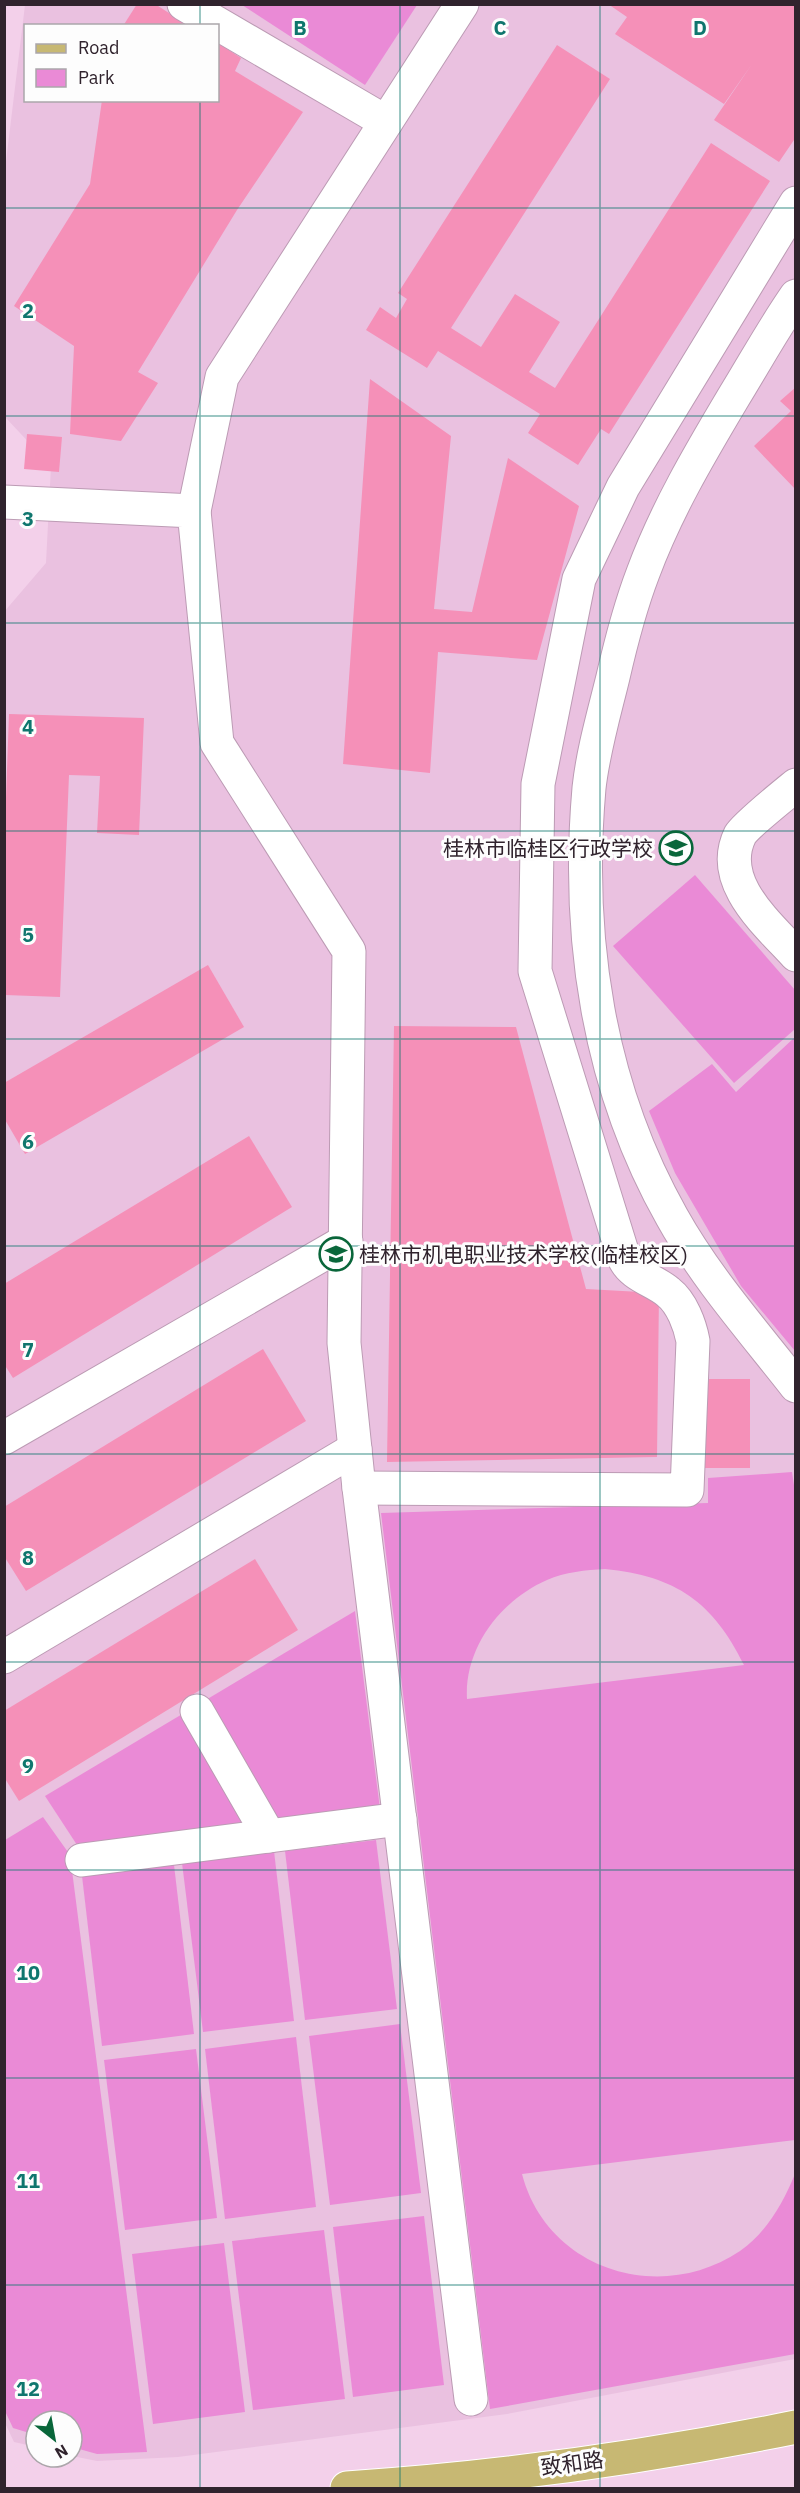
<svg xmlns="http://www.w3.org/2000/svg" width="800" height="2493" font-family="'IBM Plex Sans','Noto Sans SC',sans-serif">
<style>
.built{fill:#eac1e0;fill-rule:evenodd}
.green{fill:#ea8ad6;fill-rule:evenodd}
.building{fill:#f590b8}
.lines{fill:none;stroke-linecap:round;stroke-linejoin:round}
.minor-casing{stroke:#bc9bb4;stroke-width:35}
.major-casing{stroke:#fff;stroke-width:35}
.minor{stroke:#fff;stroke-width:33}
.major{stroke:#c7b873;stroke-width:33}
.grid{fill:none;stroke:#0f766e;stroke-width:1.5;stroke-opacity:0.55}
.labels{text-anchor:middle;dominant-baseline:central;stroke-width:6;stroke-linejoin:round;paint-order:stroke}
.poi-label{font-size:21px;fill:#30232d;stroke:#fdfdfd;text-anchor:end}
.street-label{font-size:21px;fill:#30232d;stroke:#fdfdfd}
.grid-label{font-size:20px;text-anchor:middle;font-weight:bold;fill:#0f766e;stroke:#fdfdfd;stroke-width:6;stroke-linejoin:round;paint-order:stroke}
</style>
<rect width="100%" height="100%" fill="#f3d0ea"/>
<path class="built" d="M25 5H795V2359L507 2414 178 2457 97 2461 72 2456V2421H36V2447L14 2442 5 2423 4 612 46 563 51 466 5 417 4 178ZM26 26H218V100H26Z"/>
<g class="green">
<path d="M242 5H417L365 85Z"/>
<path d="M695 875 795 990V1029L734 1083 613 946Z"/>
<path d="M795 1037V1351L741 1286 675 1173 649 1111 712 1064 736 1092Z"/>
<path d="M792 1472 796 1498 795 2140 522 2174C547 2270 660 2305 740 2251 767 2232 783 2203 795 2174V2354L490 2409 381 1513 708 1503V1478ZM605 1569C676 1576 713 1602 744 1665L467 1699C464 1648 501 1600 547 1580 565 1572 586 1570 605 1569Z"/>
<path d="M355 1611 380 1809 79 1848 45 1796Z"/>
<path d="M43 1817 70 1855 147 2452 97 2454 72 2447V2421H36V2435L13 2428 5 2411V1840Z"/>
<path d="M376 1840 397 2009 305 2020 285 1851Z"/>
<path d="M274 1851 294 2021 203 2032 182 1863Z"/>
<path d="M174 1865 194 2034 102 2046 82 1876Z"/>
<path d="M400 2024 421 2193 330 2205 309 2036Z"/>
<path d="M296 2037 316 2207 225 2219 205 2049Z"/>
<path d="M196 2049 217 2218 125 2230 104 2060Z"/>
<path d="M424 2216 444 2385 353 2397 333 2227Z"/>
<path d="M324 2230 345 2399 253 2410 232 2241Z"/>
<path d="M224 2243 245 2412 153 2424 132 2254Z"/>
</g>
<g class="building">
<path d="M137 4H155L189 26H123Z"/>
<path d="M608 4H796V137L779 162 714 120 752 64 724 104 615 34 627 17Z"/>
<path d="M218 43 241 58 235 71 303 112 237 210 138 372 158 383 121 441 70 434 74 346 14 306 90 184 102 100H218Z"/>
<path d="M557 45 610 79 451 328 481 347 515 294 560 322 529 372 555 388 711 143 770 181 609 434 601 429 578 465 528 433 540 414 438 351 427 368 366 330 380 307 396 318 407 299 398 293Z"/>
<path d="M370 379 451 436 434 609 472 612 508 458 579 506 537 660 438 652 430 773 343 764Z"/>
<path d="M796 387V490L754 446 791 411 780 401Z"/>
<path d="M27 434 62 437 59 472 24 469Z"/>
<path d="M9 714 144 718 139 835 97 833 100 776 69 775 60 997 5 995V826Z"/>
<path d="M208 965 244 1027 25 1154 4 1118V1083Z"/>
<path d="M394 1026 516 1027 586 1289 659 1293 657 1457 387 1462Z"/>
<path d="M249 1136 292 1207 13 1378 4 1364V1284Z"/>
<path d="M263 1349 306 1421 26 1591 4 1556V1507Z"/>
<path d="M704 1379H750V1468H703Z"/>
<path d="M255 1559 298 1630 19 1801 4 1777V1711Z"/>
</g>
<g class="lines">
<g class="minor-casing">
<g id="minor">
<path d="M184 4 386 122"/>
<path d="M796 296C773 329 754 364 733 398 699 455 666 511 643 573 630 607 621 642 613 677 604 714 593 751 589 788 576 937 598 1086 672 1217 706 1278 753 1331 796 1386"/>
<path d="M4 502 194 511 217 743 349 951 344 1343 359 1488 471 2399"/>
<path d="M194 511 222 377 462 4"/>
<path d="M796 785C785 794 745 826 740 835 717 882 768 924 796 955"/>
<path d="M4 1438 346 1241"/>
<path d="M359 1488 687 1490 693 1341C690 1325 682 1303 668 1292 654 1280 632 1276 624 1258L535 971 538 784 579 579 623 487 796 203"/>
<path d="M4 1657 355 1449"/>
<path d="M197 1711 269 1836"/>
<path d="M82 1860 400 1819"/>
</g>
</g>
<g class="major-casing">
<path id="major" d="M347 2488C497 2478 648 2457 796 2427"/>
</g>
<use href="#minor" class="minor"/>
<use href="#major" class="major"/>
</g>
<path class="grid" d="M200 4V26M400 4V2488M600 4V2488M200 100V2488M4 208H796M4 416H796M4 623H796M4 831H796M4 1039H796M4 1246H796M4 1454H796M4 1662H796M4 1870H796M4 2078H796M4 2285H796"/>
<defs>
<g id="school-ring" transform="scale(1.725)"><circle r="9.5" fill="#fdfdfd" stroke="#09663a" stroke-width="1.5"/><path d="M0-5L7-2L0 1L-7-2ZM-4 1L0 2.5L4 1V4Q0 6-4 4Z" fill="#09663a"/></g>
</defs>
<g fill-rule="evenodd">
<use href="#school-ring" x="676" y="848"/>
<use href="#school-ring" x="336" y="1254"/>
</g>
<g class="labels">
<g class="poi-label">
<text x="653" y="848">桂林市临桂区行政学校</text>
<text x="359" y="1254" text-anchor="start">桂林市机电职业技术学校(临桂校区)</text>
</g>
<g class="street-label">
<text transform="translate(572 2463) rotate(-8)">致和路</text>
</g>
</g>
<g class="grid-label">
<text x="300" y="35">B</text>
<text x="500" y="35">C</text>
<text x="700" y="35">D</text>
<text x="28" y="318">2</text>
<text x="28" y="526">3</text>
<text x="28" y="734">4</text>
<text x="28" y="942">5</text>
<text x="28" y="1149">6</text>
<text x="28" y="1357">7</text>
<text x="28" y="1565">8</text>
<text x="28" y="1773">9</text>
<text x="28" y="1980">10</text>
<text x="28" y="2188">11</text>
<text x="28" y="2396">12</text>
</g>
<rect width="800" height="2493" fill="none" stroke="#30232d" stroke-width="12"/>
<rect x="24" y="24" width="195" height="78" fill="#fdfdfd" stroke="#aba6aa" stroke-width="1.5"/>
<rect x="36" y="44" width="30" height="9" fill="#c7b873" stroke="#aba6aa" stroke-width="1.5"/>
<text x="78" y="54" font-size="18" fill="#30232d">Road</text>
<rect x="36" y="69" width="30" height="18" fill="#ea8ad6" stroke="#aba6aa" stroke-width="1.5"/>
<text x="78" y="84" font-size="18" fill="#30232d">Park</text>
<g transform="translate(54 2439) rotate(149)"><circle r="28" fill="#fdfdfd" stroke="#aba6aa" stroke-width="1.5"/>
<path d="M0-4.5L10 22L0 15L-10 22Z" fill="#09663a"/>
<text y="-9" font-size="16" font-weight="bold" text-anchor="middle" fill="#30232d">N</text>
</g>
</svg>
